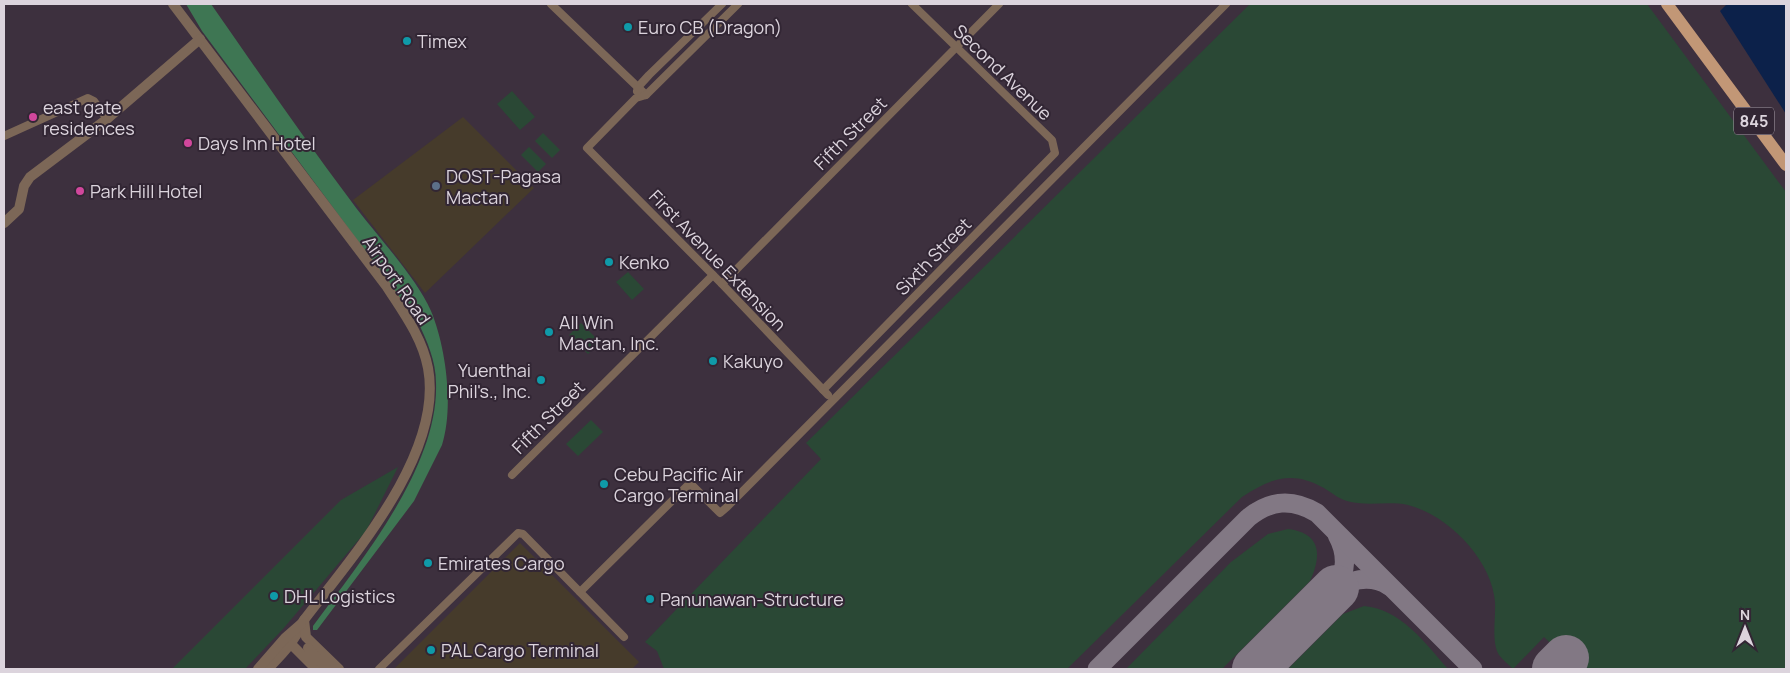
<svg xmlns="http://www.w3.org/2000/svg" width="1790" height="673" font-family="Manrope,sans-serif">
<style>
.commercial{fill:#463b2b}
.green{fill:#2a4835}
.forest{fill:#3e7653}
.water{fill:#0c214a}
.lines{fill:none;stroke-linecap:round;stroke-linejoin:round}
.taxiway{stroke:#827884;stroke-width:19}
.runway{stroke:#827884;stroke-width:46}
.minor{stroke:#7c6757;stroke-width:8}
.tertiary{stroke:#7c6757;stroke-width:10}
.primary{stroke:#c29776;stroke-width:12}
.culture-dot{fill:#0f9aa8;stroke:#322634;stroke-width:2}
.hotel-dot{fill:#d1479c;stroke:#322634;stroke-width:2}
.service-dot{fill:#5c6f8a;stroke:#322634;stroke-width:2}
.labels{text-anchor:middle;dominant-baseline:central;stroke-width:4;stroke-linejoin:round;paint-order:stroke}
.shield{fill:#322634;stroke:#a9a0aa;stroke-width:1}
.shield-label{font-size:16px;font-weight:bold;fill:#dcd4dd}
.poi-label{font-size:18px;fill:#dcd4dd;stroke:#322634;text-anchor:start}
.street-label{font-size:18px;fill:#dcd4dd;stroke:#322634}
</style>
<rect width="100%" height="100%" fill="#3d303e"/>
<g class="commercial">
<path d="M463 117 534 188 425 293 353 200Z"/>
<path d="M520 543 639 662 632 669H394Z"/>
</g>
<g class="green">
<path d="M1250 4H1647L1786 192V669H1577L1544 637 1513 669C1509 665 1503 660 1499 655 1491 642 1496 618 1495 602 1492 560 1448 515 1408 505 1389 501 1369 506 1351 502 1340 500 1332 493 1324 488 1292 470 1271 478 1242 497L1067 669H664L657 651 645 642 821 459 806 443Z"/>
<path d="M512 91 535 117 520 130 497 104Z"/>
<path d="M543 133 560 150 552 158 535 141Z"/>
<path d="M529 147 546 164 538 172 521 155Z"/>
<path d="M628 272 644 289 632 300 616 282Z"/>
<path d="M581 323 600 342 588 354 569 335Z"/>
<path d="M591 420 603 432 578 456 566 444Z"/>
<path d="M398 467 366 531 283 629 245 669H172L341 500Z"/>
<path d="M1288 529C1321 533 1322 555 1310 581L1222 669H1126L1231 562 1268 534Z"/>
<path d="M1364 606C1401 609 1425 643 1448 669H1288L1343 614Z"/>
</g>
<path class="forest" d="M186 4H211C257 70 303 137 351 201 375 234 415 275 431 311 446 347 454 407 442 445L414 501 317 630H313V626C360 562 439 467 436 383 436 361 427 341 418 322L202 31Z"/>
<path class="water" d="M1727 4H1786V114L1720 11Z"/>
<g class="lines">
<g class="taxiway">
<path d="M1336 588C1347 571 1347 553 1337 535"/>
<path d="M1336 588C1353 579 1372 575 1389 586"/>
<path d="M1097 669 1248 518C1270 500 1292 498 1317 513L1473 669"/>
</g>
<g class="runway">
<path d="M1255 669 1336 588"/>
<path d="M1555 669 1566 658"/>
</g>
<g class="minor">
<path d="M551 4 646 95"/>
<path d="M738 4 646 95 636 98 587 148 722 284 828 395"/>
<path d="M637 91 638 87 649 75 722 4"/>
<path d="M4 136 88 98 94 101 107 119"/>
<path d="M722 284 999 4"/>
<path d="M823 390 1055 153 1052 140 912 4"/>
<path d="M512 475 713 275"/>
<path d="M580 592 687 486 692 485 720 513 727 507 1226 4"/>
<path d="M379 669 518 533 523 534 624 637"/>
</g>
<g class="tertiary">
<path d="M173 4 387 287C403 312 422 337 428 368 444 454 352 557 304 620 300 625 299 632 295 637 288 649 277 659 268 669"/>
<path d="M4 223 19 209 24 186 30 177 107 119 200 39"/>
<path d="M304 620 306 637 339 669"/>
<path d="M287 640 316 669"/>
<path d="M308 648 327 669"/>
<path d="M258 669 285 638 301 624"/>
</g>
<path class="primary" d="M1667 4 1786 165"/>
</g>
<g class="culture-dot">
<circle cx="628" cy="27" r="5"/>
<circle cx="407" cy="41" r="5"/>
<circle cx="609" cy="262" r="5"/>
<circle cx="549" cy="332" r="5"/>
<circle cx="713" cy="361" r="5"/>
<circle cx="541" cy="380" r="5"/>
<circle cx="604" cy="484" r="5"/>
<circle cx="428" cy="563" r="5"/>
<circle cx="274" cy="596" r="5"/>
<circle cx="650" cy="599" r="5"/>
<circle cx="431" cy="650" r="5"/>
</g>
<g class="hotel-dot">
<circle cx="33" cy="117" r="5"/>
<circle cx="188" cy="143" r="5"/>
<circle cx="80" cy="191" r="5"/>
</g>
<circle class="service-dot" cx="436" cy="186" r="5"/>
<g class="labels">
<rect class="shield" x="1734" y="107.5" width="40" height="27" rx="4"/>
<g class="shield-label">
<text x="1754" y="121">845</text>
</g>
<g class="poi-label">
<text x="638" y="27">Euro CB (Dragon)</text>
<text x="417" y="41">Timex</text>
<text x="43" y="107">east gate<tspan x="43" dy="21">residences</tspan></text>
<text x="198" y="143">Days Inn Hotel</text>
<text x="446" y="176">DOST-Pagasa<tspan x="446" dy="21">Mactan</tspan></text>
<text x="90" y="191">Park Hill Hotel</text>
<text x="619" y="262">Kenko</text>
<text x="559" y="322">All Win<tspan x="559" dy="21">Mactan, Inc.</tspan></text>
<text x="723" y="361">Kakuyo</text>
<text x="531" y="370" text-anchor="end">Yuenthai<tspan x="531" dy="21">Phil's., Inc.</tspan></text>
<text x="614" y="474">Cebu Pacific Air<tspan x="614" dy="21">Cargo Terminal</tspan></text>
<text x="438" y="563">Emirates Cargo</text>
<text x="284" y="596">DHL Logistics</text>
<text x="660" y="599">Panunawan-Structure</text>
<text x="441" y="650">PAL Cargo Terminal</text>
</g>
<g class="street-label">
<text transform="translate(1003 72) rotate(44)">Second Avenue</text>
<text transform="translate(850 133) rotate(-45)">Fifth Street</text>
<text transform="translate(933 256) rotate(-46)">Sixth Street</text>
<text transform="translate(718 260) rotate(46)">First Avenue Extension</text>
<text transform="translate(397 280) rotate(55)">Airport Road</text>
<text transform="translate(548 417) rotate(-45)">Fifth Street</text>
</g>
</g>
<rect width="1790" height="673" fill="none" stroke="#dcd4dd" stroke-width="10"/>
<g transform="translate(1745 628)" stroke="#322634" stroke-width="4" paint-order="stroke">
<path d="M0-4L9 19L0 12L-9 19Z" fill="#dcd4dd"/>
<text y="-8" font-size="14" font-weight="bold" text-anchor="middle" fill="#dcd4dd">N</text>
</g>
</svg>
